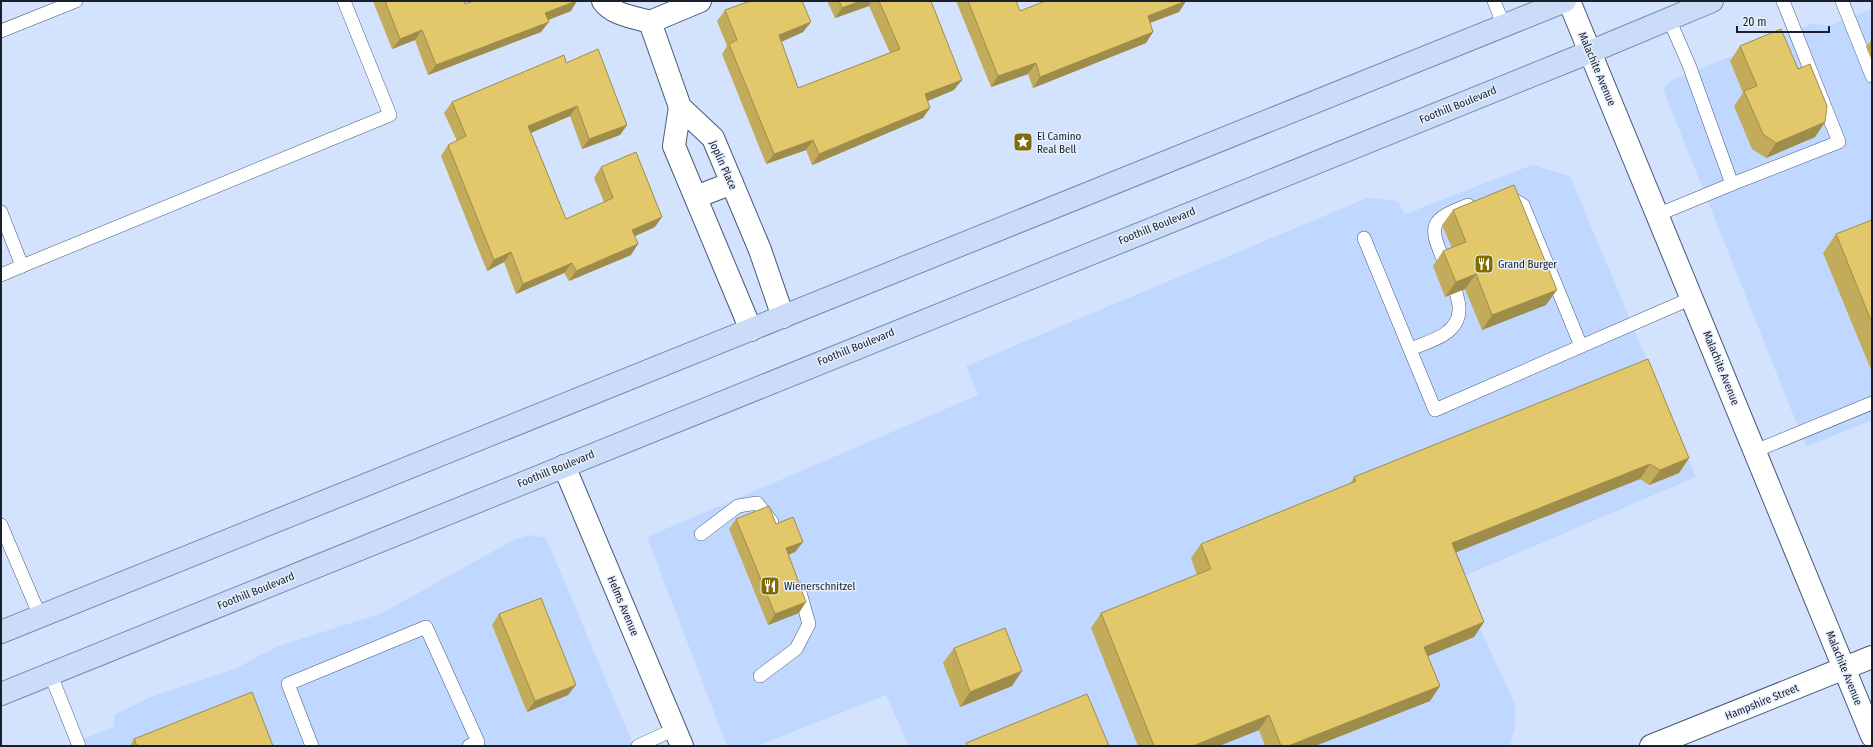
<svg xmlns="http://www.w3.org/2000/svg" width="1873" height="747" font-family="'Fira Sans Condensed',sans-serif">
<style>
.built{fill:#c0d8ff}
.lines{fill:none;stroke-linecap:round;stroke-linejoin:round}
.service-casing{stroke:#485974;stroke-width:14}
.minor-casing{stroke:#485974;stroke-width:24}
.primary-casing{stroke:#758bac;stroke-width:24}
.service{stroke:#fff;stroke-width:13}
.minor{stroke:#fff;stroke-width:22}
.primary{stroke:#cadcf7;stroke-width:22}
.wall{fill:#c2ac5b}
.shaded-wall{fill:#9e8c4a}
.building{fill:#e2c86a;stroke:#9e8c4a}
.labels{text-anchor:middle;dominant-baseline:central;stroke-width:3;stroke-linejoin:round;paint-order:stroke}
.street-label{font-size:11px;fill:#19202c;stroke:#e7f0fd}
.poi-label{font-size:11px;fill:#19202c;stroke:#e7f0fd;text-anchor:start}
</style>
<rect width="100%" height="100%" fill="#d3e3fd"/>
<g class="built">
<path d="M1872 9V420L1806 447 1663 89 1671 80 1814 23 1828 26Z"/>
<path d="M1532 165 1570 176 1696 477 1457 579 1515 704V728L1510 746H909L886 695 757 746H727L647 537 978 395 966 366 1367 198 1398 201 1405 214Z"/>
<path d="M530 535 546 538 634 746H65L114 727 115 715 153 696 237 668 276 647 382 613 515 539Z"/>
</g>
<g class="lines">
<g class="service-casing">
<g id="service">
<path d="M1494 1 1504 26"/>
<path d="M1842 1 1872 76"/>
<path d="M1 31 76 1"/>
<path d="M1732 184 1839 142 1783 1"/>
<path d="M1508 196 1523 205 1581 346"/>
<path d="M1 212 22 266 1 275"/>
<path d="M1657 215 1732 184 1689 65 1669 19"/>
<path d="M1364 238 1435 410 1692 298"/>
<path d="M1444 261C1428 224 1430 220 1468 205"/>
<path d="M22 266 390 115 344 1"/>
<path d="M1410 349C1428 342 1458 335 1459 311 1460 305 1457 298 1456 292"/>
<path d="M1755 451 1872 403"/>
<path d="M1 525 40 616"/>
<path d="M701 534 738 506 757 503 772 522"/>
<path d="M50 673 79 746"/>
<path d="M760 676 796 649 809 624 799 589"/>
<path d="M312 746 288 684 426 627 478 742 469 746"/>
<path d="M638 746 675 729"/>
</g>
</g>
<g class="minor-casing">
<g id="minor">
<path d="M603 1C613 15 634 17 650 22"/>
<path d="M1569 1 1872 736"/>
<path d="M650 22 680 107 713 138 760 250 783 317"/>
<path d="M650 22 700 1"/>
<path d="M680 107 674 146 751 330"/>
<path d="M696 197 732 183"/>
<path d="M564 466 682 746"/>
<path d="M1651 746 1872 657"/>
</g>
</g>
<g class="primary-casing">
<g id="primary">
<path d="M1 632 1565 1"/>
<path d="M1 694 1590 52 1712 1"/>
</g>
</g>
<use href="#service" class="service"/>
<use href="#minor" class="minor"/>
<use href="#primary" class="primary"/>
</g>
<g class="wall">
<path d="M373 1H464L465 4 571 11 548 20 541 32 428 75 415 40 392 49Z"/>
<path d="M827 1H931L954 90 928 101 923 118 812 165 806 150 766 164 722 54 727 46 717 21 725 10 811 22 803 32 781 42 798 88 890 53 869 6 835 18Z"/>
<path d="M956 1H1016L1020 11 1186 1 1179 12 1150 23 1146 43 1033 88 1028 74 991 87Z"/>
<path d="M1872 39V61L1866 47Z"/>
<path d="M1740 46 1798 69 1825 122 1815 137 1766 158 1752 149 1734 106 1743 93 1730 61Z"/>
<path d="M566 63 627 125 620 135 582 149 570 116 531 133 566 219 604 202 594 178 601 167 655 227 635 236 631 255 569 281 564 273 516 294 504 262 487 271 441 156 448 145 457 141 444 113 452 102Z"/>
<path d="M1453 210 1546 305 1482 330 1465 289 1445 297 1433 266 1443 251 1452 248 1442 225Z"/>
<path d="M1872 220V372L1823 253 1836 234Z"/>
<path d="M1689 458 1679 473 1649 485 1640 479 1456 552 1484 622 1474 637 1428 656 1440 686 1430 701 1315 746H1265L1259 730 1219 746H1138L1091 628 1101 613 1197 575 1191 558 1201 544 1350 484 1354 477Z"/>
<path d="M736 519 776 524 803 542 795 552 788 555 799 613 768 625 729 529Z"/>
<path d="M499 614 568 695 527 712 492 625Z"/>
<path d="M954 648 1012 686 960 707 943 663Z"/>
<path d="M134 739 273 746H130Z"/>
</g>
<g class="shaded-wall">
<path d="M576 1H577L571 11 538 24 545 13Z"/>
<path d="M860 1H872L869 6 835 18 842 8Z"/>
<path d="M1186 1 1179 12 1141 26 1148 16Z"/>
<path d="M549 22 541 32 428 75 436 65Z"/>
<path d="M811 22 803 32 772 46 779 35Z"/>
<path d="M422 30 415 40 392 49 400 39Z"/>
<path d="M1153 32 1146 43 1033 88 1040 77Z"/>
<path d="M1036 63 1028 74 991 87 998 76Z"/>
<path d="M962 80 954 90 918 105 925 94Z"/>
<path d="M577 106 570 116 521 137 528 126Z"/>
<path d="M930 108 923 118 812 165 819 154Z"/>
<path d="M1825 122 1815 137 1766 158 1776 143Z"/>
<path d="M627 125 620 135 582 149 589 139Z"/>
<path d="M813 140 806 150 766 164 774 154Z"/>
<path d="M662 217 655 227 624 241 632 230Z"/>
<path d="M638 244 631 255 569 281 576 271Z"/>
<path d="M511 252 504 262 487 271 494 260Z"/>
<path d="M572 263 564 273 516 294 523 284Z"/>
<path d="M1476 274 1465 289 1445 297 1456 282Z"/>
<path d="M1557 290 1546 305 1482 330 1492 315Z"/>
<path d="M1689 458 1679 473 1649 485 1660 470Z"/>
<path d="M1650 464 1640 479 1442 558 1452 543Z"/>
<path d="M803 542 795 552 778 559 786 548Z"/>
<path d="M806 602 799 613 768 625 775 614Z"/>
<path d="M1484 622 1474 637 1414 662 1424 647Z"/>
<path d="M1022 671 1012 686 960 707 970 692Z"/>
<path d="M576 685 568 695 527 712 535 701Z"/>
<path d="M1440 686 1430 701 1315 746H1288Z"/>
<path d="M1269 715 1259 730 1219 746H1193Z"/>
</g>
<g class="building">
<path d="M385 1H464L465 4 473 1H576L545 13 549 22 436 65 422 30 400 39Z"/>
<path d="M750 1H802L811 22 779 35 798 88 900 49 879 1H931L962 80 925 94 930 108 819 154 813 140 774 154 729 44 737 40 725 10Z"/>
<path d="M839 1H860L842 8Z"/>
<path d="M968 1H1016L1020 11 1045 1H1186L1148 16 1153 32 1040 77 1036 63 998 76Z"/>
<path d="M1781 29 1798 69 1810 64 1827 106 1825 122 1776 143 1763 134 1744 91 1757 86 1740 46Z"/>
<path d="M598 49 627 125 589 139 577 106 528 126 566 219 613 198 601 167 636 152 662 217 632 230 638 244 576 271 572 263 523 284 511 252 494 260 448 145 466 136 452 102 564 55 566 63Z"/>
<path d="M1514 185 1557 290 1492 315 1476 274 1456 282 1443 251 1466 242 1453 210Z"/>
<path d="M1872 220V323L1836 234Z"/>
<path d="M1648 359 1689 458 1660 470 1650 464 1452 543 1484 622 1424 647 1440 686 1288 746H1281L1269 715 1193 746H1154L1101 613 1211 569 1201 544 1356 481 1354 477Z"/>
<path d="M769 506 776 524 793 517 803 542 786 548 806 602 775 614 736 519Z"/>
<path d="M541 598 576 685 535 701 499 614Z"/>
<path d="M1005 628 1022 671 970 692 954 648Z"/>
<path d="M252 692 273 746H137L134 739Z"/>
<path d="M1087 694 1109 746H967L966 743Z"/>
</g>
<defs>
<g id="sight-square" transform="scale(1)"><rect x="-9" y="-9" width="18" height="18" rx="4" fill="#826c07" stroke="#e7f0fd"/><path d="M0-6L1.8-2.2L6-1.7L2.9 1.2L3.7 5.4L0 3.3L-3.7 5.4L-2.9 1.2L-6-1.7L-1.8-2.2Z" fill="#fff"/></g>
<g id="restaurant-square" transform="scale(1)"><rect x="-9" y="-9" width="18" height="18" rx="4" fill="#826c07" stroke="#e7f0fd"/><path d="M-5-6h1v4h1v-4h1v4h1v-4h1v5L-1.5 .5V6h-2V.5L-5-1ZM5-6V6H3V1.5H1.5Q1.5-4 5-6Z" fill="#fff"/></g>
</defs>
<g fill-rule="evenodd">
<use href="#sight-square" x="1023" y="142"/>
<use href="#restaurant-square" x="1484" y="264"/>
<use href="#restaurant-square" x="770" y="586"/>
</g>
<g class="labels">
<g class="street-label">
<text transform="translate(1597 69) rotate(67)">Malachite Avenue</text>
<text transform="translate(1458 105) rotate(-22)">Foothill Boulevard</text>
<text transform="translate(723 165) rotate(66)">Joplin Place</text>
<text transform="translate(1157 226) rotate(-22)">Foothill Boulevard</text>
<text transform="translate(856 347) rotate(-22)">Foothill Boulevard</text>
<text transform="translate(1721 368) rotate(68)">Malachite Avenue</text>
<text transform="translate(556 469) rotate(-22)">Foothill Boulevard</text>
<text transform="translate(256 591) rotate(-22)">Foothill Boulevard</text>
<text transform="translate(623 606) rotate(67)">Helms Avenue</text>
<text transform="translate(1844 668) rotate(68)">Malachite Avenue</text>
<text transform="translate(1762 702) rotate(-22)">Hampshire Street</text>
</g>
<g class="poi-label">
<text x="1037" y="136">El Camino<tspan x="1037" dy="13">Real Bell</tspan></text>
<text x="1498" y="264">Grand Burger</text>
<text x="784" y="586">Wienerschnitzel</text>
</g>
</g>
<rect width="1873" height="747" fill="none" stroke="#19202c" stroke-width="4"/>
<path d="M1737 26v6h92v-6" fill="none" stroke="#19202c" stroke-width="2"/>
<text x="1743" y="26" font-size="12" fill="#19202c" stroke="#e7f0fd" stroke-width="3" paint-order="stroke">20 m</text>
</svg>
